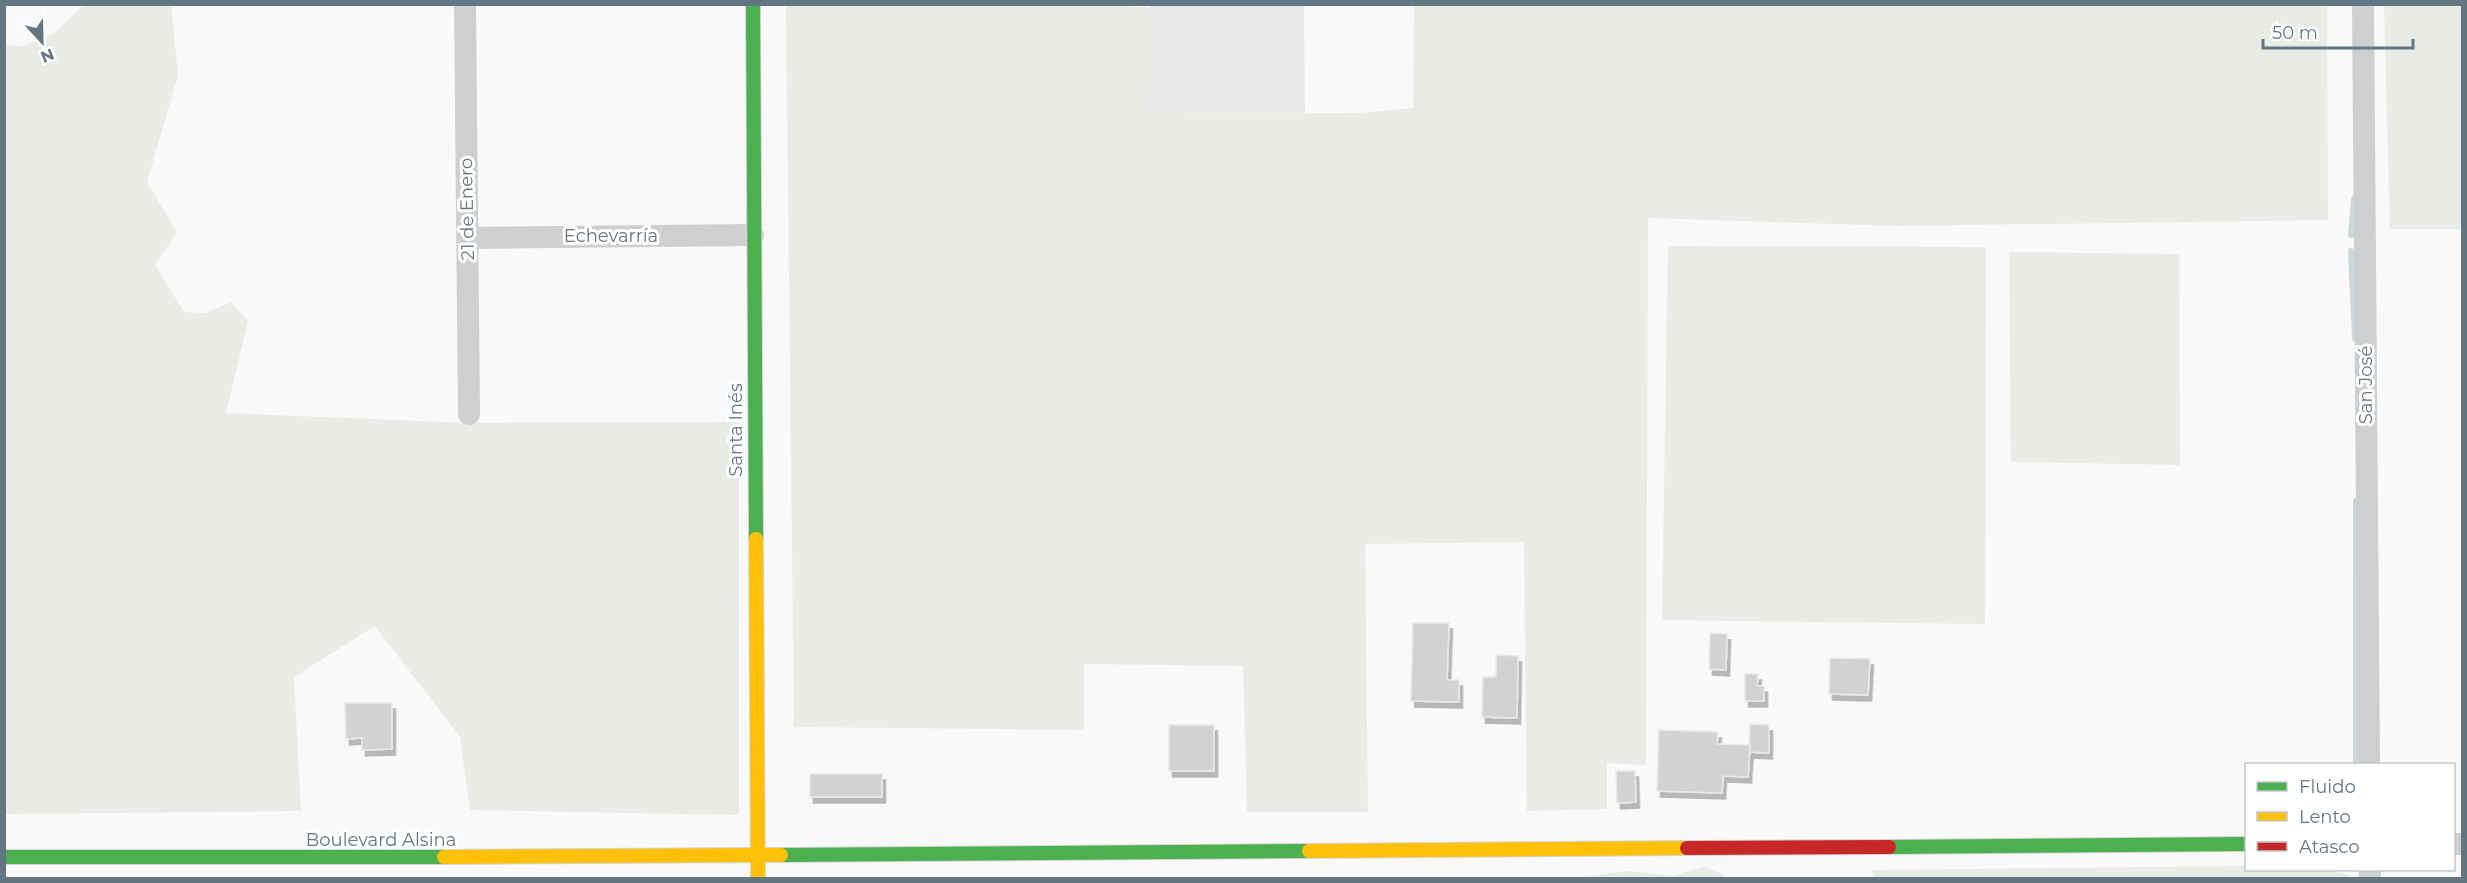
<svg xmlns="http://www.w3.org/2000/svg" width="2467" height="883" font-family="Montserrat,sans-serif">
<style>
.built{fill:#e8e9e9}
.green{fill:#e8ebe6}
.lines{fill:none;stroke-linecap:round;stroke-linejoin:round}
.stream{stroke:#ced6d9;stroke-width:6}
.building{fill:#d0d2d3;stroke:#e8e8e8;stroke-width:1.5;filter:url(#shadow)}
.fast-casing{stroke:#d5d6d7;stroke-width:16}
.slow-casing{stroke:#d5d6d7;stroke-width:16}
.jam-casing{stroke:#d5d6d7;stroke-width:16}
.street{stroke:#cecfd0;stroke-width:22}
.fast{stroke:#4caf50;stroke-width:14}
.slow{stroke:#ffc107;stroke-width:14}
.jam{stroke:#c62828;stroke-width:14}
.labels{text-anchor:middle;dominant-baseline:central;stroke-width:6;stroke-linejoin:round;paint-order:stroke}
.street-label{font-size:18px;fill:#657683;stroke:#fff}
</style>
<defs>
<filter id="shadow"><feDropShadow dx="3.5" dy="6" stdDeviation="0" flood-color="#0004"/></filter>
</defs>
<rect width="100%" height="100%" fill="#f9f9f9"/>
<path class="built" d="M1150 5H1304L1305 113 1149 114Z"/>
<g class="green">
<path d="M1113 4 1150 8 1149 114 1360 113 1413 108 1414 5H2327L2328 220 1899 226 1648 218 1646 765 1607 763V809L1527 811 1524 542 1365 544 1368 812H1247L1243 666 1084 664V730L794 727 786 5Z"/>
<path d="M84 5H171L178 75 147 182 177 232 155 265 184 312 206 313 231 302 248 321 226 413 470 423 739 422V815L470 810 460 737 375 626 294 677 301 811 5 814V45L23 46 53 34Z"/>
<path d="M2384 5H2462V229H2390Z"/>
<path d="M1668 246 1986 247 1985 624 1662 620Z"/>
<path d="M2009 252 2179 254 2180 465 2011 462Z"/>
<path d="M1705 866 1724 875 1722 878H1574L1628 871 1673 876Z"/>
<path d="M2246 866V870H2324L2349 875V878H1876L1871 870Z"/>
</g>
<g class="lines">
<g class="stream">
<path d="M2351 235 2354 199"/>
<path d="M2351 251 2355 338"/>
<path d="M2356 501V764"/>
</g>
</g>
<g class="building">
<path d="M1413 623H1449L1447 680H1459V702L1411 701Z"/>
<path d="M1710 633 1727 634 1726 670 1709 669Z"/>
<path d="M1496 655 1518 656 1517 718 1482 717 1483 677H1496Z"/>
<path d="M1830 658 1870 659 1868 695 1829 694Z"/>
<path d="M1745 674H1758L1757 686H1764V701H1745Z"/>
<path d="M345 703H392V749L362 750V738L346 739Z"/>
<path d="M1750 724 1769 725V753L1749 752Z"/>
<rect x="1169" y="725" width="45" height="46"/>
<path d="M1659 730 1718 732 1717 744 1750 745 1748 777 1723 776 1722 793 1657 791Z"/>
<path d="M1616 771H1635L1636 802 1617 803Z"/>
<rect x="810" y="774" width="72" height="23"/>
</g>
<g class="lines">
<g class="fast-casing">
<g id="fast">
<path d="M753 4 756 539"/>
<path d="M1889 847 2246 844"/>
<path d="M781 855 1309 851"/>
<path d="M4 857H444"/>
</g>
</g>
<g class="slow-casing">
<g id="slow">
<path d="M756 539 758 878"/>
<path d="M1309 851 1687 848"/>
<path d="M444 857 781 855"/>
</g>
</g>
<g class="jam-casing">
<path id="jam" d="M1687 848 1889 847"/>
</g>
<g class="street">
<path d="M465 4 469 414"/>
<path d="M2363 4 2369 764"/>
<path d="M468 238 753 235"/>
<path d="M2454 844H2462"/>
<path d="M2370 878V870"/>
</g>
<use href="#fast" class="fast"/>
<use href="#slow" class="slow"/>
<use href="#jam" class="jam"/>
</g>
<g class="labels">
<g class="street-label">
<text transform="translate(467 209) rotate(-91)">21 de Enero</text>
<text x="611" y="236">Echevarría</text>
<text transform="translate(2366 385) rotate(-90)">San José</text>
<text transform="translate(736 430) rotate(-90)">Santa Inés</text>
<text x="381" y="840">Boulevard Alsina</text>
</g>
</g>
<rect width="2467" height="883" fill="none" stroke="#657683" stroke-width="12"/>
<rect x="2245" y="763" width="210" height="108" fill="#ffffff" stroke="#c1c8cd" stroke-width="1.5"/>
<rect x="2257" y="782" width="30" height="9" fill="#4caf50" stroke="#c1c8cd" stroke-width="1.5"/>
<text x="2299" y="793" font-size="18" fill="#657683">Fluido</text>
<rect x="2257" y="812" width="30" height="9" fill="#ffc107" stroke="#c1c8cd" stroke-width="1.5"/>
<text x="2299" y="823" font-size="18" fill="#657683">Lento</text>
<rect x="2257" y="842" width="30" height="9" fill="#c62828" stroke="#c1c8cd" stroke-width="1.5"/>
<text x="2299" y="853" font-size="18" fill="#657683">Atasco</text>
<g transform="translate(42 42) rotate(158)" stroke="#ffffff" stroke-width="4.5" paint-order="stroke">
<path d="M0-4.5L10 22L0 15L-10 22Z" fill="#657683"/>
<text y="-9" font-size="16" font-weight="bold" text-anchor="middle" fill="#657683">N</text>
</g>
<path d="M2263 39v9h150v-9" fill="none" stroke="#657683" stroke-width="3"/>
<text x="2272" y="39" font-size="18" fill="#657683" stroke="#ffffff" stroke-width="4.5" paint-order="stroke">50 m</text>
</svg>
